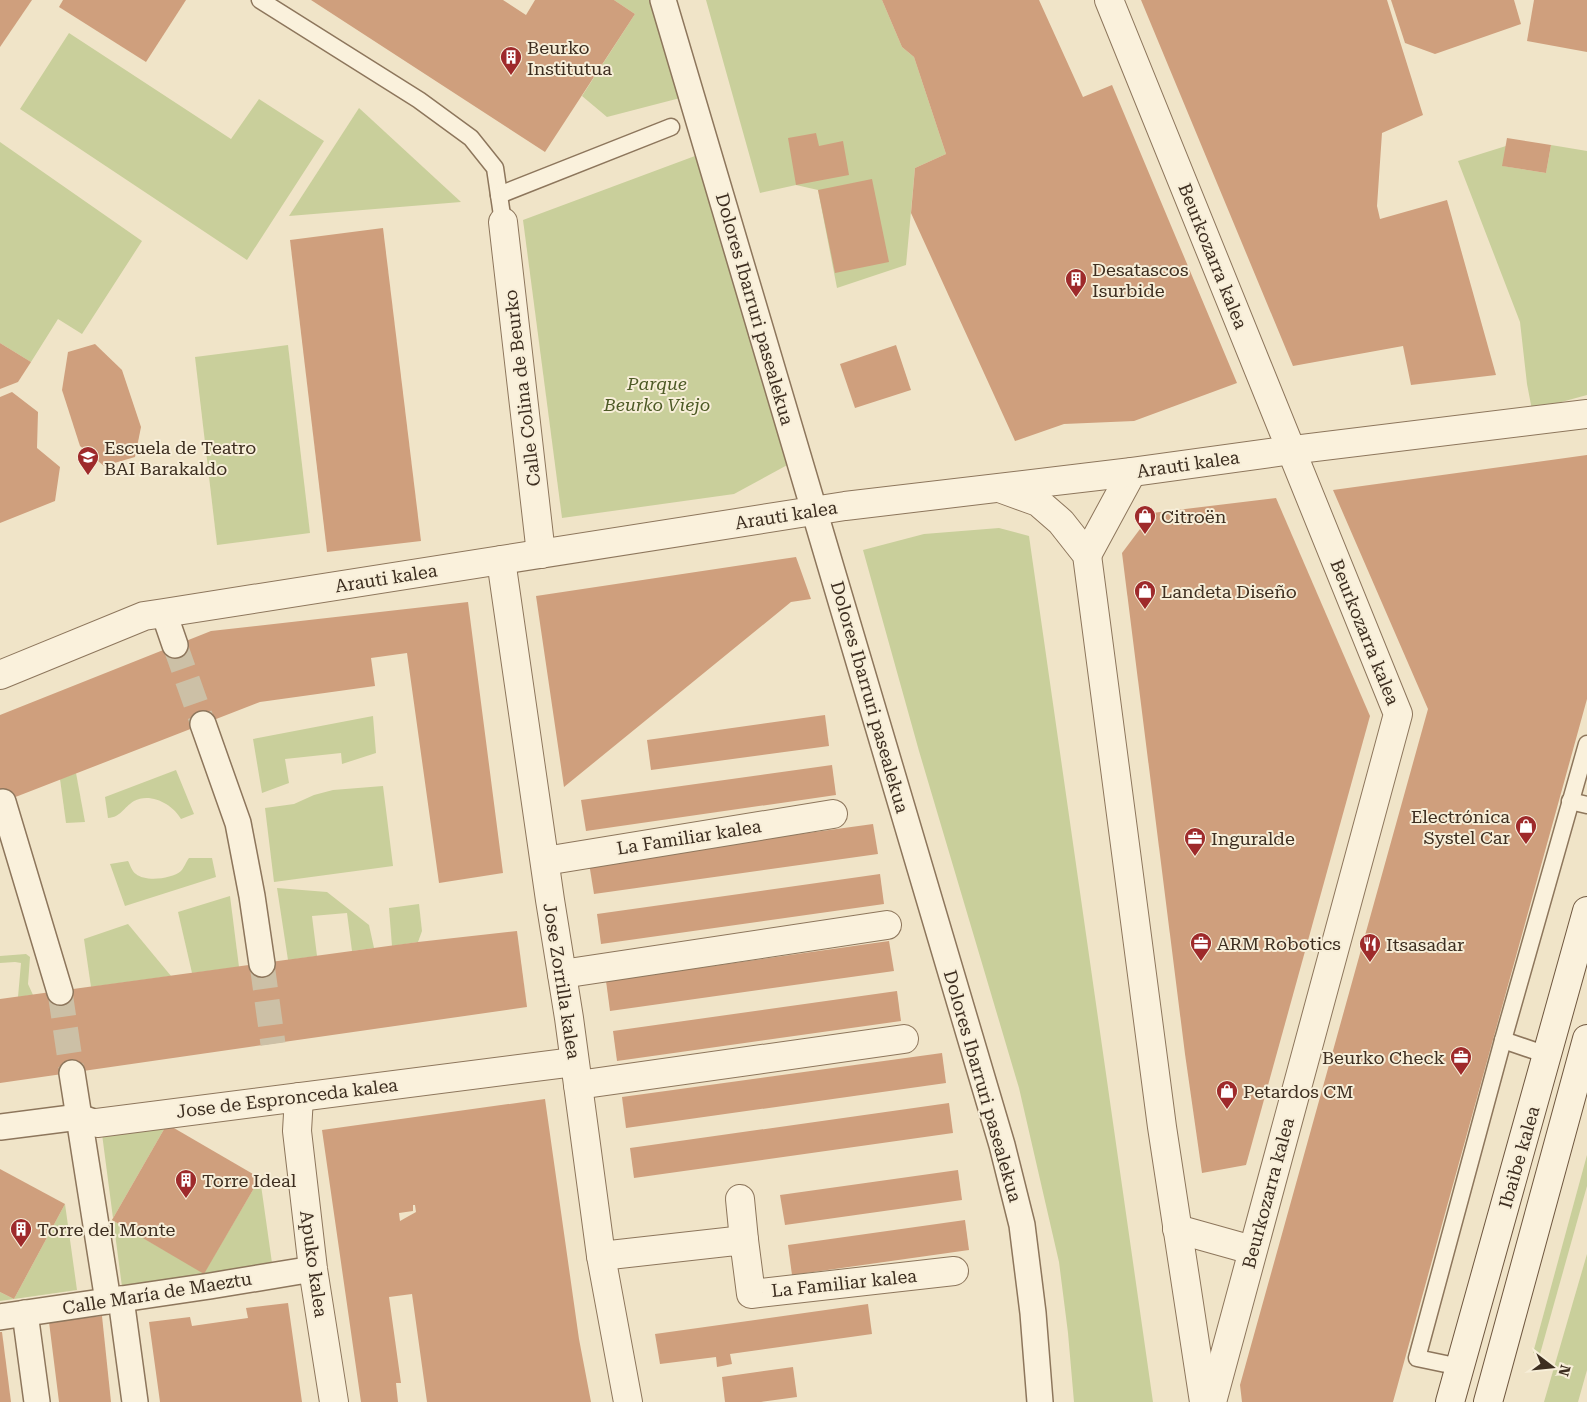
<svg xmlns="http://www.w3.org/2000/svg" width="1587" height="1402" font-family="'Roboto Serif',serif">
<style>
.green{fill:#c9cf9b}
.building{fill:#cf9f7d;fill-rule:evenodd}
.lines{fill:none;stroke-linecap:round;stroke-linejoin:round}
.pedestrian-tunnel{stroke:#ccc0a6;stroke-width:25;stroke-dasharray:25 12;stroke-linecap:butt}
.service-casing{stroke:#8d765c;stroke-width:19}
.pedestrian-casing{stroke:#8d765c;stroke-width:28}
.minor-casing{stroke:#8d765c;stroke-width:30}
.secondary-casing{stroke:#6f573f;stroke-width:30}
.service{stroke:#faf1dc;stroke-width:16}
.pedestrian{stroke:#faf1dc;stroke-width:25}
.minor{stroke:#faf1dc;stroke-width:28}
.secondary{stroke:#faf1dc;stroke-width:28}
.labels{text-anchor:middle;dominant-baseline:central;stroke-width:4;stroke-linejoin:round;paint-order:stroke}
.poi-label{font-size:18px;fill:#3d2e20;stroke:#f7eed8;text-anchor:start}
.street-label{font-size:18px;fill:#3d2e20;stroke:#f7eed8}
.park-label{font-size:18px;font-style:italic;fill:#4d5a26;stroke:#f7eed8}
</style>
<rect width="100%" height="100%" fill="#f0e4c8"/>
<g class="green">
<path d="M614 0H655L684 97 607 117 582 96 635 14Z"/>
<path d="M706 0H882L902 47 914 57 946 154 915 168 906 265 837 288 818 190 796 185 760 193Z"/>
<path d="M69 33 231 139 259 99 324 141 247 260 20 109Z"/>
<path d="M359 108 461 202 289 216Z"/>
<path d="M0 142 142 241 82 334 58 319 31 362 0 343Z"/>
<path d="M1551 145 1587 151V395L1532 410 1527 384 1520 322 1458 161 1506 146 1503 166 1546 173Z"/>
<path d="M703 153 791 463 734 494 562 518 523 220Z"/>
<path d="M288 345 310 533 217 545 195 357Z"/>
<path d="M999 528 1029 536 1153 1402H1074L1068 1333 1059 1262 1019 1088 919 751 863 550 924 534Z"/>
<path d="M373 716 376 753 342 764 341 753 285 759 289 783 262 793 253 739Z"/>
<path d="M176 770 194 814 181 819C173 804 150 792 134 801 123 808 121 817 108 818L105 797Z"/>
<path d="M76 773 85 822 66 823 60 779Z"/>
<path d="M383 786 393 866 274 882 265 808 294 804 314 795 333 790Z"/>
<path d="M189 858H212L216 877 125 906 110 864 128 861C130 864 132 872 136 874 145 882 172 879 181 871 184 868 186 862 189 858Z"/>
<path d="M277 888 327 892 369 925 374 948 352 951 347 913 312 916 317 956 288 960Z"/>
<path d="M230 896 239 967 192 973 178 912Z"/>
<path d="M419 904 422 931 418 942 392 946 389 908Z"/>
<path d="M128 924 171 976 91 987 84 939Z"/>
<path d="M26 954 30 957 28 984 33 995 18 997 21 963 15 962 0 963V956Z"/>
<path d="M167 1124 112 1220 204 1273 260 1178 272 1263 122 1287 102 1134Z"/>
<path d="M1587 1155V1186L1540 1354 1533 1353Z"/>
<path d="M65 1204 77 1290 0 1301V1292L14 1299Z"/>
<path d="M1587 1254V1370L1578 1402H1544Z"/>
</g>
<g class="building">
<path d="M0 0H32L0 47Z"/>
<path d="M63 0H186L146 62 59 7Z"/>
<path d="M311 0H503L526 15 535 0H614L635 14 545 152Z"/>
<path d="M882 0H1039L1083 97 1112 85 1237 383 1134 421 1064 424 1015 441 911 213 915 168 946 154 914 57 902 47Z"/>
<path d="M1141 0H1387L1423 115 1382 133 1377 206 1380 219 1447 200 1496 375 1411 385 1403 346 1293 366Z"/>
<path d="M1391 0H1514L1521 24 1435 54 1405 43Z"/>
<path d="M1534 0H1587V52L1527 41Z"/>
<path d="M816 133 819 146 843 141 849 175 796 185 788 138Z"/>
<path d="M1507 138 1551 145 1546 173 1502 166Z"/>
<path d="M872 179 889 262 835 273 818 190Z"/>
<path d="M383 228 421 541 327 552 290 240Z"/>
<path d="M0 343 31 362 18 382 0 389Z"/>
<path d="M95 344 122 370 141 427 135 457 104 466 80 446 62 390 68 352Z"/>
<path d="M896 345 911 390 855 408 840 364Z"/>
<path d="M12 392 38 412 37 448 60 467 55 501 0 523V397Z"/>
<path d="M1587 455V699L1393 1402H1242L1240 1385 1428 709 1333 490Z"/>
<path d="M1276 498 1370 716 1246 1165 1202 1173 1185 1054 1122 553 1152 513Z"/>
<path d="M796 557 811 599 791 602 564 787 536 596Z"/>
<path d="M468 602 503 873 439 883 407 653 371 658 375 686 260 702 0 803V715L211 631Z"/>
<path d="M825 715 829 746 651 770 647 740Z"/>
<path d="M832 765 836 795 586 831 581 800Z"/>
<path d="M873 824 878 854 594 894 589 863Z"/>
<path d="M880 874 884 904 601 944 597 914Z"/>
<path d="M517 931 527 1007 0 1083V999L418 942Z"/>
<path d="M889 941 894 971 610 1011 606 981Z"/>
<path d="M897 991 901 1021 617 1061 613 1031Z"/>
<path d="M942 1053 946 1083 626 1128 622 1097Z"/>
<path d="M545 1099 579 1339 591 1402H427L412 1294 389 1297 401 1383H396L398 1402H361L322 1130ZM413 1205H415L416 1212 400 1221 399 1213 413 1211Z"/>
<path d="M949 1103 953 1133 634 1178 630 1148Z"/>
<path d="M167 1124 260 1178 204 1274 112 1220Z"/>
<path d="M0 1169 65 1204 14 1299 0 1292Z"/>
<path d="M958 1170 962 1200 785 1225 780 1195Z"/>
<path d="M965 1220 969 1250 792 1275 788 1245Z"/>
<path d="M288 1303 302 1402H160L149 1322 190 1317 192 1326 248 1318 246 1308Z"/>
<path d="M868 1304 872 1334 730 1354 732 1364 717 1367 716 1357 660 1364 655 1334Z"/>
<path d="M102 1316 111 1402H59L49 1322Z"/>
<path d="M0 1332H2L11 1402H0Z"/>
<path d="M793 1367 797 1397 761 1402H725L722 1377Z"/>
</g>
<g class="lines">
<g class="pedestrian-tunnel">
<path d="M175 645 203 724"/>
<path d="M262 964 273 1044"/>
<path d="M60 992 72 1073"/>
</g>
<g class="service-casing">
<g id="service">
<path d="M260 0 419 100 471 138 495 168 503 222"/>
<path d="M499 195 671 127"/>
<path d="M1570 801 1587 805"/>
<path d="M1503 1040 1547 1055"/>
<path d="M1460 1367 1417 1358 1503 1040 1587 744"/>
</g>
</g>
<g class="pedestrian-casing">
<g id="pedestrian">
<path d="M663 0 1002 1145 1022 1225 1033 1313 1040 1402"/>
<path d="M164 613 175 645"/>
<path d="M203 724 238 823 252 896 262 964"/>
<path d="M3 802 60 992"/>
<path d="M72 1073 108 1301"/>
<path d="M0 1127 79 1117 94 1122"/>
<path d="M121 1299 135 1402"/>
<path d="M25 1313 37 1402"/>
<path d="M0 1317 210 1286 313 1269"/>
</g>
</g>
<g class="minor-casing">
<g id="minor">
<path d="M1109 0 1398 714 1212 1402"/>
<path d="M503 222 541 554"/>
<path d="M1002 489 1038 502 1061 522 1087 555 1162 1127 1204 1402"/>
<path d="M1087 555 1132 472"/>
<path d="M501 560 550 900 569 1018 601 1256 628 1402"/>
<path d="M0 675 144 616 164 613 845 506 1132 472 1292 450 1587 414"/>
<path d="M545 861 833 814"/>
<path d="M562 974 887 925"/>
<path d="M578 1085 904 1039"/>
<path d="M299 1097 297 1131 313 1269 334 1402"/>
<path d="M97 1123 574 1062"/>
<path d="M740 1199 744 1240"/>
<path d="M1177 1229 1252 1250"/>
<path d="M601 1256 744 1240 751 1294 954 1271"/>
</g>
</g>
<g class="secondary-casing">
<g id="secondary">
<path d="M1450 1402 1587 911"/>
<path d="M1488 1402 1587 1039"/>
</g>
</g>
<use href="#service" class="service"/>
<use href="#pedestrian" class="pedestrian"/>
<use href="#minor" class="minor"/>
<use href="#secondary" class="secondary"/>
</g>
<defs>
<g id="building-pin" transform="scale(1.125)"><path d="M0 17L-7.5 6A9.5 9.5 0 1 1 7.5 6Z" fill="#9e2a2b" stroke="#f7eed8"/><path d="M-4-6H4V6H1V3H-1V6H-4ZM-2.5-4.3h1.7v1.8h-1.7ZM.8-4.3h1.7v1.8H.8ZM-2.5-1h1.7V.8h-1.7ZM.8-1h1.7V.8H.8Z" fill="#fff"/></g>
<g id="university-pin" transform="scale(1.125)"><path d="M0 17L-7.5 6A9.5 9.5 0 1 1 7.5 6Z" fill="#9e2a2b" stroke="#f7eed8"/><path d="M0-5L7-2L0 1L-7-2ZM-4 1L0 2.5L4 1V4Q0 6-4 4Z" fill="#fff"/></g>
<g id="shop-pin" transform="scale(1.125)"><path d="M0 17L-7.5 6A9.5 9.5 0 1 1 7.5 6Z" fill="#9e2a2b" stroke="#f7eed8"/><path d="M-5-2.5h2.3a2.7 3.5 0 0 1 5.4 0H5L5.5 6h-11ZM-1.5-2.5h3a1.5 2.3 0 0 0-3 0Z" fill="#fff"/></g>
<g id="office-pin" transform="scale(1.125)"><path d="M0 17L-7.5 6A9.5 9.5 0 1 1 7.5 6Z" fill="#9e2a2b" stroke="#f7eed8"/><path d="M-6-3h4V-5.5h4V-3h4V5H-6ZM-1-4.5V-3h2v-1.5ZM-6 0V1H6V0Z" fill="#fff"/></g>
<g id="restaurant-pin" transform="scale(1.125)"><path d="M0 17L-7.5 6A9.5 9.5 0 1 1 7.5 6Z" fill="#9e2a2b" stroke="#f7eed8"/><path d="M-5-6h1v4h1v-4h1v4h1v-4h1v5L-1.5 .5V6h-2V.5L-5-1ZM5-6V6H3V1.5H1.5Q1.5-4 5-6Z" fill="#fff"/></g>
</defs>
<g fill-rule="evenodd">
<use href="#building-pin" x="511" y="57"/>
<use href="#building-pin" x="1076" y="279"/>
<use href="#university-pin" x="88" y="457"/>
<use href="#shop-pin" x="1145" y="516"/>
<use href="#shop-pin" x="1145" y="591"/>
<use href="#shop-pin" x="1526" y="826"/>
<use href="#office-pin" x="1195" y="838"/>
<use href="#office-pin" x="1201" y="943"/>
<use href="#restaurant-pin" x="1370" y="944"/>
<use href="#office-pin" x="1461" y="1057"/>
<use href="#shop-pin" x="1227" y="1091"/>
<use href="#building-pin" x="186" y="1180"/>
<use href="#building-pin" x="21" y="1229"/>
</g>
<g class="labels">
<g class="poi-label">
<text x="527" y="47">Beurko<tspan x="527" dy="21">Institutua</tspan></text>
<text x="1092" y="269">Desatascos<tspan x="1092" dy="21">Isurbide</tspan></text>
<text x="104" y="447">Escuela de Teatro<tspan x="104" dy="21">BAI Barakaldo</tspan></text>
<text x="1161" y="516">Citroën</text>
<text x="1161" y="591">Landeta Diseño</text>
<text x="1510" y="816" text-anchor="end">Electrónica<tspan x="1510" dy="21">Systel Car</tspan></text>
<text x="1211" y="838">Inguralde</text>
<text x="1217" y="943">ARM Robotics</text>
<text x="1386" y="944">Itsasadar</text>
<text x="1445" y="1057" text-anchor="end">Beurko Check</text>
<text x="1243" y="1091">Petardos CM</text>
<text x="202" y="1180">Torre Ideal</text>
<text x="37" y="1229">Torre del Monte</text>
</g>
<g class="street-label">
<text transform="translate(1213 256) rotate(68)">Beurkozarra kalea</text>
<text transform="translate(755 309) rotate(74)">Dolores Ibarruri pasealekua</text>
<text transform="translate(522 388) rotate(-97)">Calle Colina de Beurko</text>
<text transform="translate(1188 464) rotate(-8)">Arauti kalea</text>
<text transform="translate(786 515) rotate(-9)">Arauti kalea</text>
<text transform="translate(386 578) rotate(-9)">Arauti kalea</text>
<text transform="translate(1365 632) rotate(68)">Beurkozarra kalea</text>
<text transform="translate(870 697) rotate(74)">Dolores Ibarruri pasealekua</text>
<text transform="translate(689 837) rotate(-9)">La Familiar kalea</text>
<text transform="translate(562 981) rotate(81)">Jose Zorrilla kalea</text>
<text transform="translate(983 1086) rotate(74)">Dolores Ibarruri pasealekua</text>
<text transform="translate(287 1098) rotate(-7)">Jose de Espronceda kalea</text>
<text transform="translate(1519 1157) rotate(-74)">Ibaibe kalea</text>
<text transform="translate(1268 1193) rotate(-75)">Beurkozarra kalea</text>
<text transform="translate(314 1264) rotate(82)">Apuko kalea</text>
<text transform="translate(844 1283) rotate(-6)">La Familiar kalea</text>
<text transform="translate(157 1293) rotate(-9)">Calle María de Maeztu</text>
</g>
<g class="park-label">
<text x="657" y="383">Parque<tspan x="657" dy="21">Beurko Viejo</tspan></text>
</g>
</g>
<g transform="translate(1552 1367) rotate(106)" stroke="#f7eed8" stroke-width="4" paint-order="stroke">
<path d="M0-4L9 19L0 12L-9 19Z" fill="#3d2e20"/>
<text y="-8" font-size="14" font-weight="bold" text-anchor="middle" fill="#3d2e20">N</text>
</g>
</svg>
